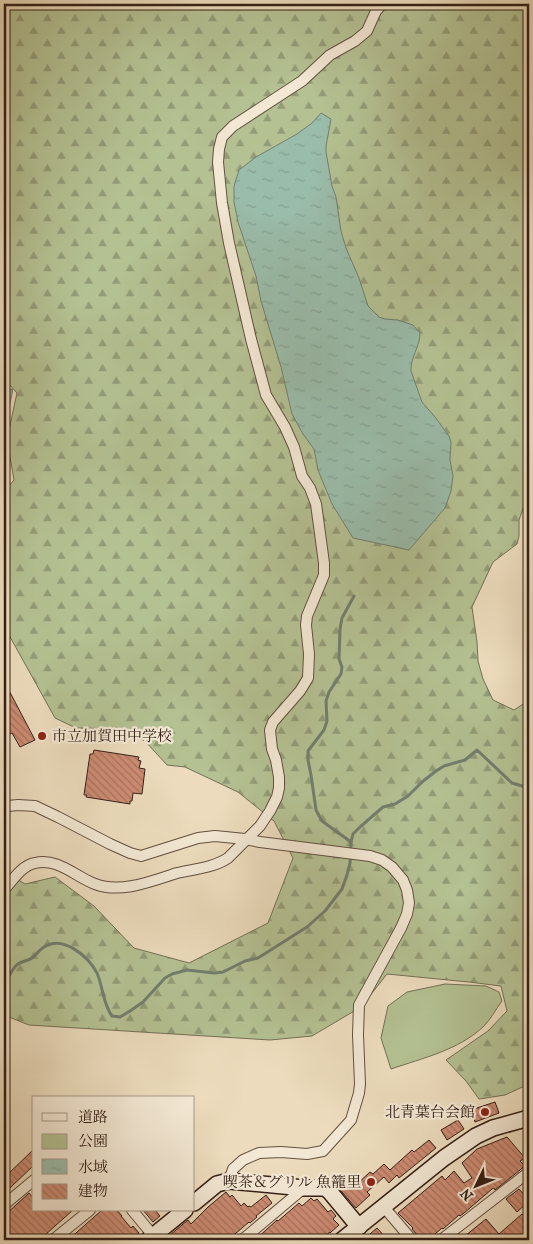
<svg xmlns="http://www.w3.org/2000/svg" width="533" height="1244" font-family="'IM FELL French Canon','Noto Serif JP',serif">
<style>
.green{fill:#b4c193;stroke:#747055}
.forest{fill:url(#forest-firs);stroke:#747055}
.water{fill:url(#water-ripples);stroke:#727e6f}
.lines{fill:none;stroke-linecap:round;stroke-linejoin:round}
.stream{stroke:#727e6f;stroke-width:3}
.building{fill:url(#building-back-hatch);stroke:#352017}
.street-casing{stroke:#634f40;stroke-width:12}
.secondary-casing{stroke:#352017;stroke-width:18}
.street{stroke:#f3e8d4;stroke-width:10}
.secondary{stroke:#f3e8d4;stroke-width:15}
.poi-dot{fill:#8f2418;stroke:#f3e8d4;stroke-width:2}
.labels{text-anchor:middle;dominant-baseline:central;stroke-width:4.5;stroke-linejoin:round;paint-order:stroke}
.poi-label{font-size:15px;fill:#352017;stroke:#f3e8d4;text-anchor:end}
</style>
<defs>
<pattern id="forest-firs" width="22" height="20" patternUnits="userSpaceOnUse" patternTransform="scale(1.25)"><rect width="22" height="20" fill="#b4c193"/><path d="M5 1l3.5 6h-7zM16 11l3.5 6h-7z" fill="#939c77"/></pattern>
<pattern id="water-ripples" width="26" height="14" patternUnits="userSpaceOnUse" patternTransform="scale(1.25)"><rect width="26" height="14" fill="#9abcaa"/><path d="M2 4q2-2 4 0t4 0M15 11q2-2 4 0t4 0" fill="none" stroke="#85a192"/></pattern>
<pattern id="building-back-hatch" width="6" height="6" patternUnits="userSpaceOnUse" patternTransform="scale(1.25)"><rect width="6" height="6" fill="#cd8c74"/><path d="M-1 5l2 2M0 0l6 6M5-1l2 2" fill="none" stroke="#a7725e"/></pattern>
</defs>
<rect width="100%" height="100%" fill="#ecdcbd"/>
<filter id="stains"><feTurbulence type="fractalNoise" baseFrequency=".004" numOctaves="4"/><feColorMatrix values="0 0 0 0 .2 0 0 0 0 .09 0 0 0 0 .02 0 0 0 .5 -.17"/></filter>
<radialGradient id="worn" r=".72"><stop offset=".6" stop-color="#630" stop-opacity="0"/><stop offset="1" stop-color="#630" stop-opacity=".3"/></radialGradient>
<path class="green" d="M445 984 486 986 499 992 502 1001C496 1009 491 1019 484 1026 459 1050 423 1058 391 1069L381 1038 388 1006 407 992Z"/>
<path class="forest" d="M4 4H529V501L524 506 519 520V536L517 544 493 562 472 607 477 642 478 661 483 679 493 700 514 710 528 701 529 702V745L528 746 529 749V800L527 805 529 807V1084L505 1095 479 1099 466 1081 446 1060 488 1031 507 1011 501 986 469 982 387 974 361 1007 312 1036 270 1040 29 1025 4 1015V866L7 873 25 884 55 877 94 906 134 948 189 963 268 923 293 858 274 821 238 792 185 767 167 765 145 741 121 729 76 728 55 718 4 626V492L14 480 7 439 17 393 9 384 4 392Z"/>
<g class="water">
<path d="M321 113 331 119 326 146V152L332 186 336 197 341 231 346 248 359 278 368 306 379 317 385 319 398 320 413 325 420 333C420 347 410 358 411 371L422 402 435 417 449 436 451 442 450 460 453 476 451 491 445 508 409 550 353 538 332 504 318 470 314 449 303 434 292 414 281 367 261 301 256 276 238 222 234 202V186L239 170 256 157 297 134 312 123Z"/>
<path d="M11 389H13L6 422V429L4 446 9 480 4 488V396Z"/>
</g>
<g class="lines">
<g class="stream">
<path d="M351 842 322 821 316 810 311 775 308 760V751L324 730 327 721 326 701 329 692 341 674 342 667 339 659 340 629 342 618 354 596"/>
<path d="M4 982C10 977 12 968 18 964 22 961 28 961 32 958 36 955 39 950 44 947 63 935 88 956 97 973 103 987 103 1004 112 1016L120 1017 130 1011 143 1002 165 978 172 974 187 970 214 973 223 972 245 961 258 958 307 927 325 911 342 889 347 875 350 863 351 842 353 834 360 827 383 807 395 804 408 796 422 782 436 771 444 766 465 760 477 750 512 783 529 788"/>
</g>
</g>
<g class="building">
<path d="M4 681 35 740 20 747 12 733 4 737Z"/>
<path d="M94 750 139 757 138 760 141 761 139 768 145 769 142 794 133 793 132 801H130V804L86 797 87 795H84L90 754H93Z"/>
<path d="M495 1102 499 1113 475 1122 471 1110Z"/>
<path d="M458 1120 464 1129 447 1140 441 1130Z"/>
<path d="M507 1137 525 1158 520 1161 525 1166 495 1190 494 1188 492 1189 464 1213 460 1216 459 1215 443 1229 442 1228 428 1240H419L418 1236 412 1229 413 1228 398 1213 442 1176 445 1180 454 1171 464 1183 472 1178 462 1163 477 1149Z"/>
<path d="M429 1140 436 1148 399 1178 397 1175 389 1183 384 1177 367 1192 370 1195 356 1208 335 1184 343 1177 351 1186 354 1183 356 1185 370 1172 373 1174 384 1164 390 1170 412 1150 414 1152Z"/>
<path d="M34 1149V1165L10 1188 4 1181V1178Z"/>
<path d="M519 1189 529 1201 517 1212 506 1199Z"/>
<path d="M226 1192 230 1197 232 1195 241 1206 244 1203 248 1207 249 1206 251 1207 266 1195 272 1203 256 1216 257 1217 250 1223 249 1222 228 1240H164L188 1220 191 1224 208 1207Z"/>
<path d="M29 1193 34 1199V1210H73L45 1235 44 1234 37 1240H4V1216Z"/>
<path d="M311 1198 314 1201 317 1199 328 1212 331 1210 336 1216 333 1219 339 1225 330 1233V1232L320 1240H255L277 1220 278 1221 299 1203 302 1206Z"/>
<path d="M102 1210H117L122 1216H121L131 1228 133 1226 139 1233 131 1240H68Z"/>
<path d="M143 1210H155L160 1216 153 1222Z"/>
<path d="M522 1214 529 1222V1231L519 1240H460L486 1219 499 1234Z"/>
<path d="M377 1228 388 1240H363Z"/>
</g>
<g class="lines">
<g class="street-casing">
<g id="street">
<path d="M4 809 8 806 18 805 35 806 58 817 110 844 130 853 141 856 198 838 215 836 245 839 260 842 370 856 382 860 392 867 403 880 407 890 409 903 407 914 401 928 359 1005 358 1035 360 1084 359 1093 351 1120 323 1151 307 1154 281 1152 259 1153 243 1160 233 1169 229 1181"/>
<path d="M4 890C12 881 22 865 35 863 57 857 76 877 95 884 121 894 152 881 177 873 194 869 213 868 228 858L260 826 270 811 277 797 279 788V777L276 760 272 749 270 730 273 722 300 691 308 678 309 654 306 625 307 616 324 575V563L316 504 310 488 302 476 294 447 285 427 266 395 251 339 229 243 222 203 218 162 219 149 222 137 233 126 302 81 330 55 355 41 367 31 376 11 382 4"/>
<path d="M4 1205 34 1180"/>
<path d="M383 1206 412 1240"/>
<path d="M132 1210 156 1239"/>
<path d="M53 1240 90 1210"/>
<path d="M242 1240 304 1188"/>
<path d="M441 1240 529 1172"/>
</g>
</g>
<g class="secondary-casing">
<g id="secondary">
<path d="M194 1203 217 1184 229 1181 304 1188H325L330 1192 359 1227"/>
<path d="M148 1240 185 1210"/>
<path d="M342 1240 444 1158 476 1136 493 1128 529 1118"/>
</g>
</g>
<use href="#street" class="street"/>
<use href="#secondary" class="secondary"/>
</g>
<g class="poi-dot">
<circle cx="42" cy="736" r="5"/>
<circle cx="485" cy="1112" r="5"/>
<circle cx="371" cy="1182" r="5"/>
</g>
<g class="labels">
<g class="poi-label">
<text x="52" y="736" text-anchor="start">市立加賀田中学校</text>
<text x="475" y="1112">北青葉台会館</text>
<text x="361" y="1182">喫茶＆グリル 魚籠里</text>
</g>
</g>
<rect width="533" height="1244" fill="none" stroke="#ecdcbd" stroke-width="20"/>
<rect x="5" y="5" width="523" height="1234" fill="none" stroke="#352017" stroke-width="2.5"/>
<rect x="10" y="10" width="513" height="1224" fill="none" stroke="#352017"/>
<rect x="32" y="1096" width="162" height="115" fill="#f3e8d4" stroke="#a79888"/>
<rect x="42" y="1113" width="25" height="8" fill="#f3e8d4" stroke="#a79888"/>
<text x="78" y="1122" font-size="15" fill="#352017">道路</text>
<rect x="42" y="1134" width="25" height="15" fill="#b4c193" stroke="#a79888"/>
<text x="78" y="1146" font-size="15" fill="#352017">公園</text>
<rect x="42" y="1159" width="25" height="15" fill="url(#water-ripples)" stroke="#a79888"/>
<text x="78" y="1172" font-size="15" fill="#352017">水域</text>
<rect x="42" y="1184" width="25" height="15" fill="url(#building-back-hatch)" stroke="#a79888"/>
<text x="78" y="1196" font-size="15" fill="#352017">建物</text>
<g transform="translate(476 1186) rotate(227)" stroke="#f3e8d4" stroke-width="4" paint-order="stroke">
<path d="M0-4L9 19L0 12L-9 19Z" fill="#352017"/>
<text y="-8" font-size="14" font-weight="bold" text-anchor="middle" fill="#352017">N</text>
</g>
<rect width="100%" height="100%" filter="url(#stains)"/>
<rect width="100%" height="100%" fill="url(#worn)"/>
</svg>
